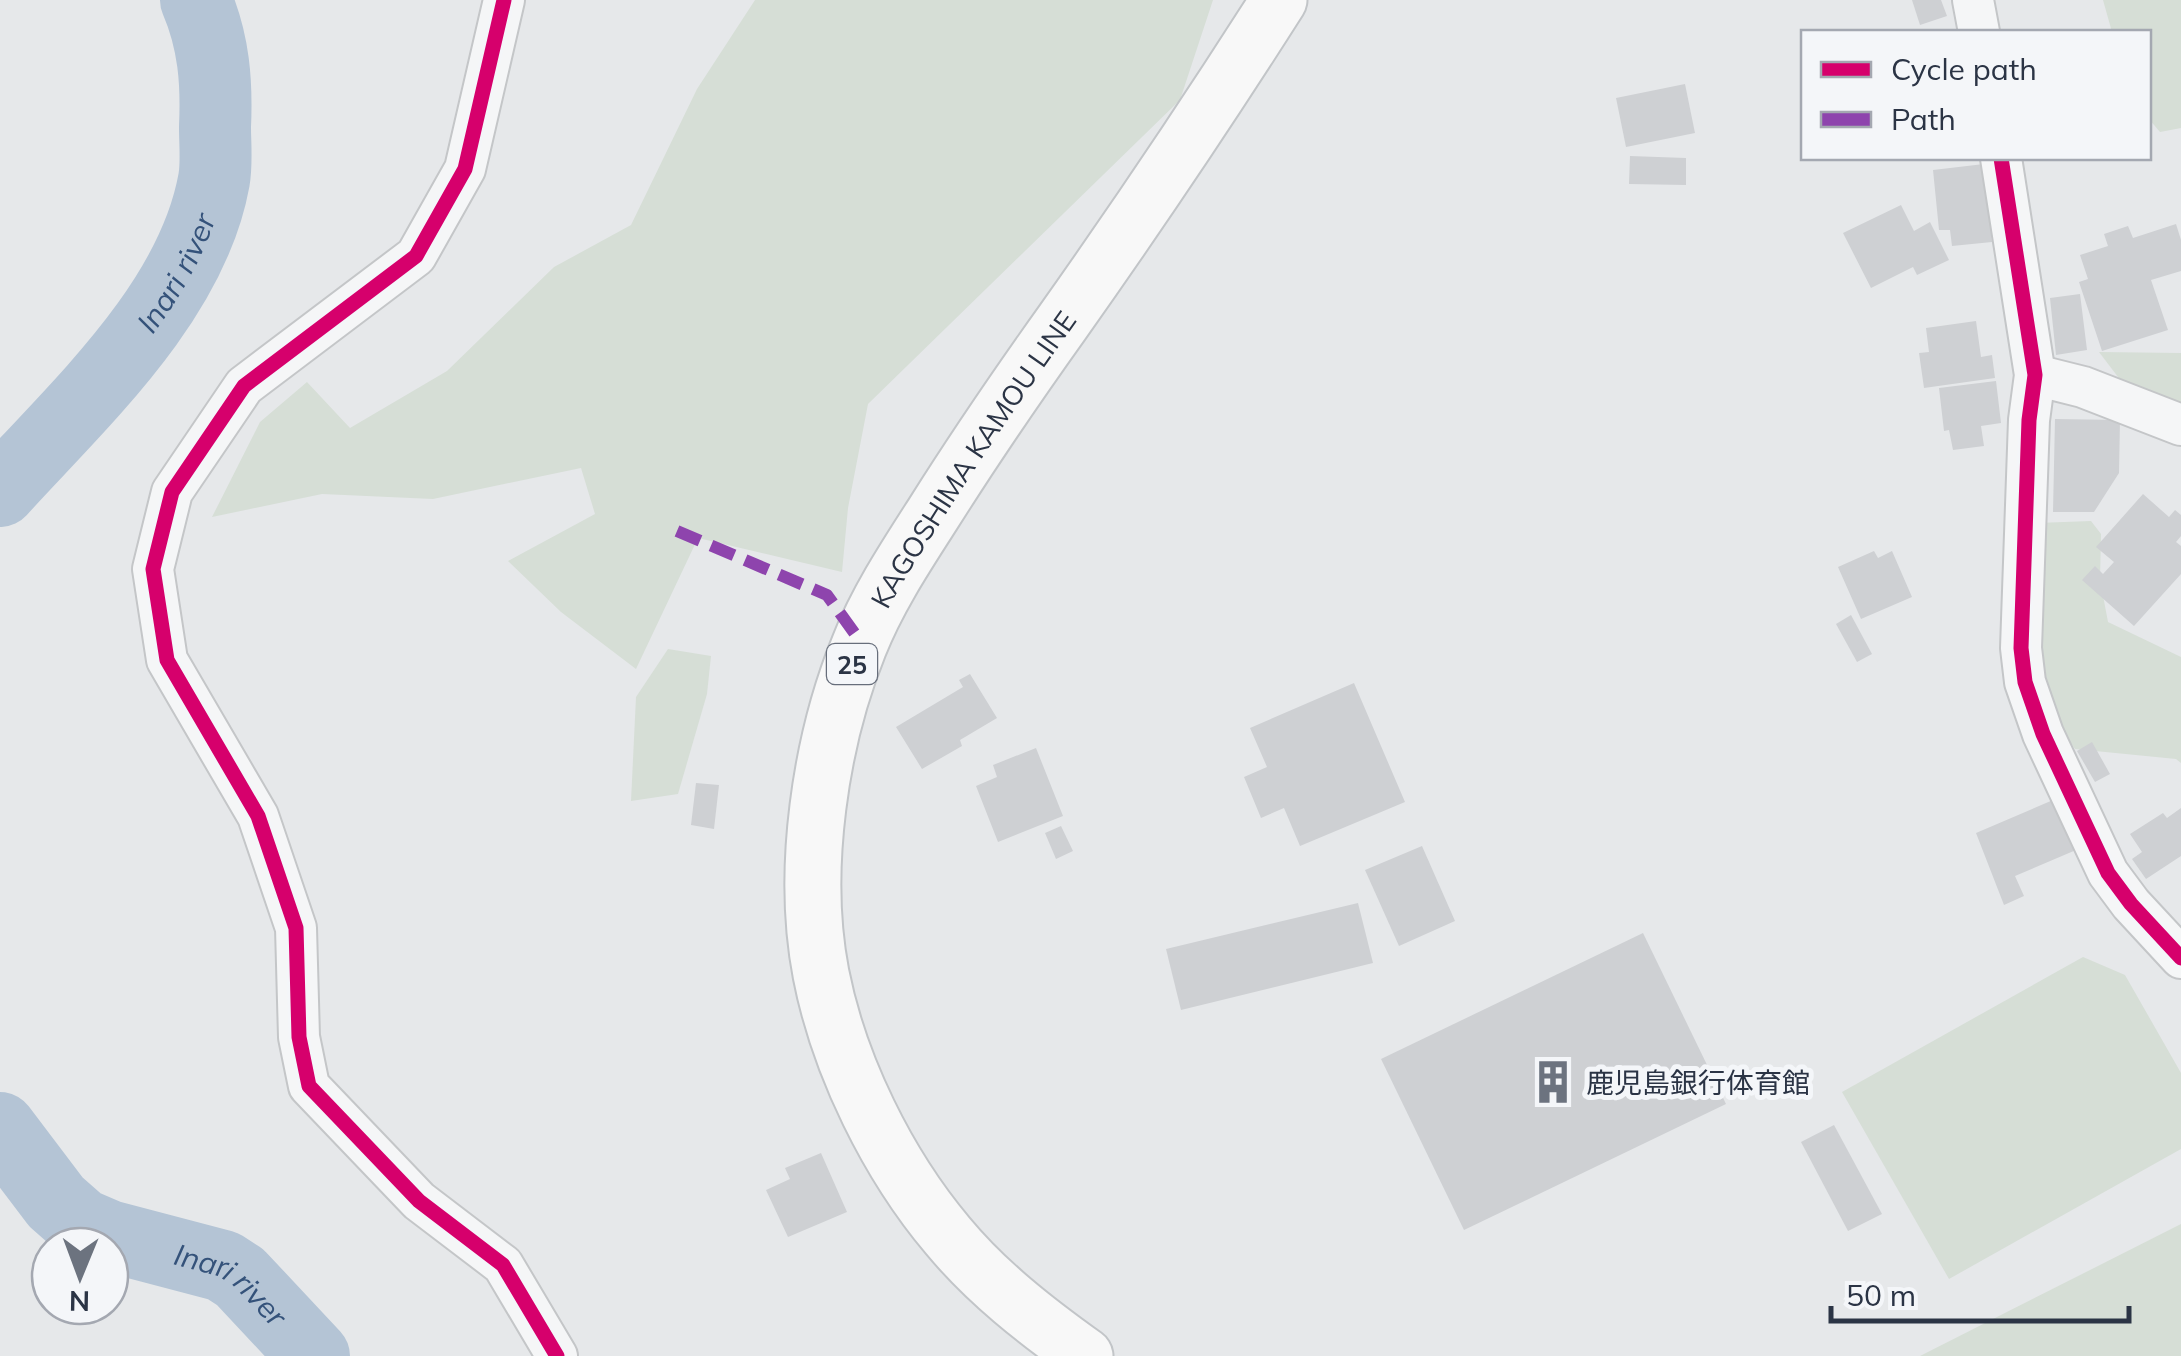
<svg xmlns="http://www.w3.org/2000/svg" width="2181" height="1356" font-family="Mulish,'Noto Sans JP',sans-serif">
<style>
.green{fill:#d6ded6}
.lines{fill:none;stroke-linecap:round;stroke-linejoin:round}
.river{stroke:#b4c4d5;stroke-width:72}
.building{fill:#ced0d3}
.minor-casing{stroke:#c4c6c8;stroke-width:44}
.primary-casing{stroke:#c2c5c8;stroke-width:59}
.minor{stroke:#f5f6f7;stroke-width:40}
.primary{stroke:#f8f8f8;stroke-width:55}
.quiet{stroke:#8e44ad;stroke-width:12;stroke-dasharray:25 12;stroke-linecap:butt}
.cycleway-casing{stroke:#f4f6f9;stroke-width:21}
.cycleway{stroke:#d6006c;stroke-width:15}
.labels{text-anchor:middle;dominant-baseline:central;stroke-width:10;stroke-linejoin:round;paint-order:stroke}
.shield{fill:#f4f6f9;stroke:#676e7b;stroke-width:2.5}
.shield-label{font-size:25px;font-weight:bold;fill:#2b3445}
.street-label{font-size:28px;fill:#2b3445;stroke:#f4f6f9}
.poi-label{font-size:28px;fill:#2b3445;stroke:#f4f6f9;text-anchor:start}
.water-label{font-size:30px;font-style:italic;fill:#34527a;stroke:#f4f6f9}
</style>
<rect width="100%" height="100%" fill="#e6e8ea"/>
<g class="green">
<path d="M755 0H1213L1180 100 868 404 848 508 842 572 698 538 636 669 561 612 508 561 595 514 581 468 433 499 322 494 212 517 260 422 307 382 350 428 447 371 554 267 631 225 697 89Z"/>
<path d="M2103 0H2181V128L2160 132 2149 119 2148 32H2112Z"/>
<path d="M2099 352 2181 353V416L2131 394Z"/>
<path d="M2091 521 2101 534 2100 580 2108 622 2181 657V763L2176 759 2075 749 2049 712 2036 647 2037 523Z"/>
<path d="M668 649 711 656 707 694 678 794 631 801 636 697Z"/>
<path d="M2083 957 2125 975 2181 1073V1149L1949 1279 1842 1092Z"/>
<path d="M2181 1224V1356H1920Z"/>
</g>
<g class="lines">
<g class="river">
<path id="s1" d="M0 491C80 403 192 302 214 180 217 163 215 144 215 127 217 82 214 42 196 0"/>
<path id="s2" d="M0 1128 56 1202 81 1224 109 1236 223 1266 240 1277 314 1356"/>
</g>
</g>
<g class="building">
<path d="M1912 0H1941L1947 16 1920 25Z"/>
<path d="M1685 84 1695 133 1626 147 1616 98Z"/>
<path d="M1630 156 1686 158V185L1629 184Z"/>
<path d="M1984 164 1992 242 1952 246 1950 230H1939L1933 170Z"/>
<path d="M1901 205 1914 231 1930 222 1949 260 1917 275 1913 267 1871 288 1843 233Z"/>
<path d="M2176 224 2181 240V271L2151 280 2168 330 2102 351 2079 282 2088 279 2080 255 2108 246 2104 234 2128 226 2133 238Z"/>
<path d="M2080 294 2087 350 2056 355 2050 298Z"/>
<path d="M1976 321 1981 357 1992 355 1995 378 1924 388 1919 353 1929 352 1926 328Z"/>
<path d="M1996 381 2001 423 1981 426 1984 446 1953 450 1949 430 1944 431 1939 388Z"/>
<path d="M2055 419 2120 420 2119 473 2094 512H2053Z"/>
<path d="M2143 494 2169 517 2175 510 2181 515V536L2176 542 2181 546V574L2134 626 2082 580 2095 566 2103 574 2114 562 2096 547Z"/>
<path d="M1874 551 1878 558 1892 551 1912 597 1861 619 1838 567Z"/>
<path d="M1851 615 1872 654 1857 662 1836 624Z"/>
<path d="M970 674 997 718 960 740 962 746 922 769 896 727 963 687 959 680Z"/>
<path d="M1354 683 1405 802 1300 846 1284 808 1261 818 1244 777 1267 767 1250 728Z"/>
<path d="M2092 742 2110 774 2095 782 2077 751Z"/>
<path d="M1036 748 1063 816 998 842 976 786 997 777 993 765Z"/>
<path d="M696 783 719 785 714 829 691 825Z"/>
<path d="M2053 800 2076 850 2015 876 2024 896 2004 905 1976 833Z"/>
<path d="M2181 808V856L2146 879 2132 859 2142 852 2130 834 2163 813 2167 818Z"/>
<path d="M1061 826 1073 851 1056 859 1045 833Z"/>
<path d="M1422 846 1455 921 1399 946 1365 870Z"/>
<path d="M1358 903 1373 963 1181 1010 1166 949Z"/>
<path d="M1643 933 1726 1104 1464 1230 1381 1059Z"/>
<path d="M1834 1125 1882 1214 1848 1231 1801 1142Z"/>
<path d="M821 1153 847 1212 788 1237 766 1190 790 1179 785 1168Z"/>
</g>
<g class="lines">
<g class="minor-casing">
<g id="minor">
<path d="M504 0 465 169 416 256 244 386 172 492 153 569 167 660 258 816 296 928 299 1037 309 1086 419 1201 503 1265 557 1356"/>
<path d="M1973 0 1979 32"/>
<path d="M2001 158 2035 375 2029 420 2021 648 2025 682 2043 734 2108 873 2131 904 2181 958"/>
<path d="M2035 375 2083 387 2181 425"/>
</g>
</g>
<g class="primary-casing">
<g id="primary">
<path id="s3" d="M1085 1356C1036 1321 987 1283 948 1236 888 1165 839 1066 821 974 801 871 820 742 859 646 877 600 906 556 933 514 974 449 1017 386 1062 323 1137 217 1209 110 1279 0"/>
</g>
</g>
<use href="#minor" class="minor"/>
<use href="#primary" class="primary"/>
<path class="quiet" d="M677 531 827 595 860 641"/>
<g class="cycleway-casing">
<g id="cycleway">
<path d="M504 0 465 169 416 256 244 386 172 492 153 569 167 660 258 816 296 928 299 1037 309 1086 419 1201 503 1265 557 1356"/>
<path d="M2001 158 2035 375 2029 420 2021 648 2025 682 2043 734 2108 873 2131 904 2181 958"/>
</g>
</g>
<use href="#cycleway" class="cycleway"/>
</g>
<defs>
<g id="building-bare" transform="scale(3.45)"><path d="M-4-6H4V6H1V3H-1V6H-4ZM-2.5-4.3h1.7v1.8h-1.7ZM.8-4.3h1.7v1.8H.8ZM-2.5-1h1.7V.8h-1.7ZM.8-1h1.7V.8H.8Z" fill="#6c737f" stroke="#f4f6f9" stroke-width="2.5" paint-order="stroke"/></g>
</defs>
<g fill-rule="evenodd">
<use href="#building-bare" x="1553" y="1082"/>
</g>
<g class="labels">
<rect class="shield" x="827" y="644" width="50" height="40" rx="8"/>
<g class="shield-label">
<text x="852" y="664">25</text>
</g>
<g class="street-label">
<text stroke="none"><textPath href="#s3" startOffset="1030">KAGOSHIMA KAMOU LINE</textPath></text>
</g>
<g class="poi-label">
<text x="1586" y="1082">鹿児島銀行体育館</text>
</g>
<g class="water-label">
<text stroke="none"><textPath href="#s1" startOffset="282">Inari river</textPath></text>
<text stroke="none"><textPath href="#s2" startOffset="290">Inari river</textPath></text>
</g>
</g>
<rect x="1801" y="30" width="350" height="130" fill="#f4f6f9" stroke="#a4a8b1" stroke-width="2.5"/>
<rect x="1821" y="62" width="50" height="15" fill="#d6006c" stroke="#a4a8b1" stroke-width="2.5"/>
<text x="1891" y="80" font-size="30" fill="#2b3445">Cycle path</text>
<rect x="1821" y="112" width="50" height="15" fill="#8e44ad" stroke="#a4a8b1" stroke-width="2.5"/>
<text x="1891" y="130" font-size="30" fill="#2b3445">Path</text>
<g transform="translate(80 1276) rotate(181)"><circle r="48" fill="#f4f6f9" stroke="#a4a8b1" stroke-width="2.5"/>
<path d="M0-8L18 38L0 25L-18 38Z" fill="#6c737f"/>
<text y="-15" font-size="28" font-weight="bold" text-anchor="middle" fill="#2b3445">N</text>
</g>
<path d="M1831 1306v15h298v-15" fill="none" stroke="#2b3445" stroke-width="5"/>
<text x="1846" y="1306" font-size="30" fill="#2b3445" stroke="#f4f6f9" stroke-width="8" paint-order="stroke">50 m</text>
</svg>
